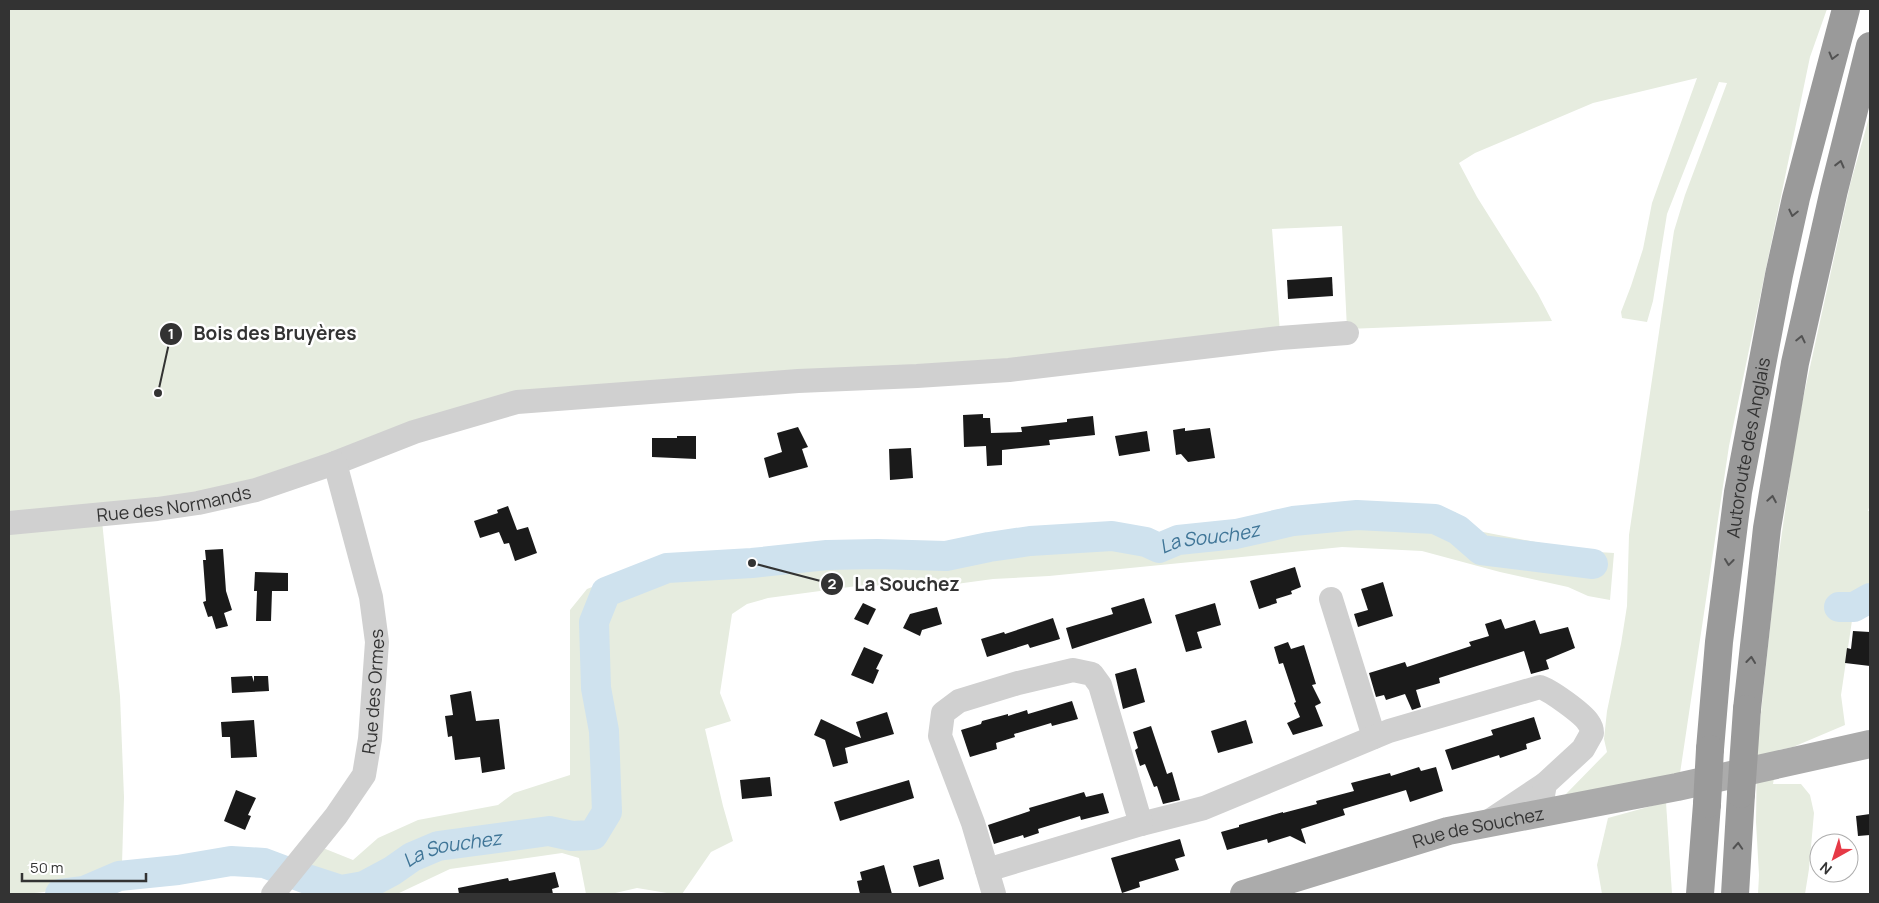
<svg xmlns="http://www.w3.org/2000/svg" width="1879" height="903" font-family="Manrope,sans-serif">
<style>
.green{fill:#e6ecdf}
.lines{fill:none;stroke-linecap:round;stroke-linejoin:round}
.river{stroke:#cfe2ee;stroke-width:30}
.building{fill:#1a1a1a}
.minor{stroke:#d0d0d0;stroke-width:24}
.major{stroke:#ababab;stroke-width:28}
.highway{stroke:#9a9a9a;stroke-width:28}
.highway-bridge{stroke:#9a9a9a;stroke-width:28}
.oneway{stroke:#525252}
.labels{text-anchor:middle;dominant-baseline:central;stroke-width:5;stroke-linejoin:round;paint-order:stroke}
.street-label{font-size:18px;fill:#333;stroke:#fff}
.water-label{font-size:19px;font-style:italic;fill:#3f7597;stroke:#fff}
.leader{fill:none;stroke:#333;stroke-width:2}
.callout-dot{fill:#333;stroke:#fff;stroke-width:2}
.mark-label{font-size:15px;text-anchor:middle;font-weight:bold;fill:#fff}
.callout-label{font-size:19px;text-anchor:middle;font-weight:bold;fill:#333;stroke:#fff;stroke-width:5;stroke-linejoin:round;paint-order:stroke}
</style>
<rect width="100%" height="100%" fill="#fff"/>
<g class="green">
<path d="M9 9H1827L1810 57 1729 446 1679 780 1564 796 1607 752 1604 739 1607 711 1621 644 1627 606 1629 535 1674 231 1685 195 1727 83 1719 82 1667 214 1653 301 1647 322 1622 318 1621 312 1631 286 1643 249 1652 203 1697 78 1593 103 1475 153 1459 163 1477 197 1538 294 1552 321 1347 329 1342 226 1272 229 1280 332 1063 357 605 389 259 482 176 496 9 512Z"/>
<path d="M1870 114V504L1868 511H1870V598L1854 607 1841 695 1845 725 1793 747 1779 750 1773 784H1801L1810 795 1814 813 1809 869 1805 894H1758L1759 875 1756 822 1757 751 1774 589 1797 426 1850 185Z"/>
<path d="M1362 503 1455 512 1478 531 1582 551 1614 553 1610 600 1588 596 1568 587 1500 572 1422 551 1342 547 1049 576 993 579 897 592 872 584 768 598 747 604 732 614 720 693 731 721 705 729 723 806 733 841 711 852 682 894H673L637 888 611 894H586L579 858 562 853 450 869 397 894H315L295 886 323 848 353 860 378 838 418 820 498 805 514 793 570 775V610L587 589 675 555 713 554 811 543H881L908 550 923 551 969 538 999 540 1051 533 1158 536 1237 524 1314 508Z"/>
<path d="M102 521 120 696 124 797 122 864 118 874C80 887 49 894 9 894V531Z"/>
<path d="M1666 802 1672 894H1602L1597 865 1608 818Z"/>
</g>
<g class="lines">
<g class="river">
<path d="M1839 607H1854L1870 598"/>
<path id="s1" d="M60 894 84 891 119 876 178 870 231 861 264 863 304 878 341 890 364 886 392 871 412 857 438 846 549 831 572 836 593 835 607 812 604 731 596 688 594 622 606 592 667 568 752 563 827 555 877 554 946 556 989 547 1030 541 1112 536 1146 542 1159 548 1178 540 1236 534 1293 521 1357 515 1435 519 1458 530 1481 550 1593 564"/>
</g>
</g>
<g class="building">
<path d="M1332 277 1333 296 1288 299 1287 280Z"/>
<path d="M983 414V418H990L991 433 1022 432 1021 427 1067 422V419L1093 416 1095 435 1049 440 1050 445 1002 450V465L987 466 986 446 964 447 963 415Z"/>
<path d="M798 427 808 447 802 449 808 467 769 478 764 458 782 452 777 433Z"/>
<path d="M1185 428V431L1210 428 1215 458 1188 462 1181 454 1176 455 1173 430Z"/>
<path d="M1147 431 1150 451 1119 456 1115 436Z"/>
<path d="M677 436H696V459L652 457V438H677Z"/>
<path d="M911 448 913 478 890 480 889 449Z"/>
<path d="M508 506 517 530 528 527 537 553 515 561 509 543 504 544 499 532 480 538 474 521 498 513 497 510Z"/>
<path d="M223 549 226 591 232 610 224 613 228 626 216 629 212 616 208 617 203 602 206 601 203 560H206L205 550Z"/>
<path d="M1295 567 1301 587 1291 591 1292 594 1276 599 1277 603 1259 609 1250 581Z"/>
<path d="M255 572 288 573V591H272L271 621H256L257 591H254Z"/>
<path d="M1383 582 1393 616 1358 627 1354 614 1368 610 1361 589Z"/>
<path d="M1144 598 1152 623 1072 649 1066 628 1113 614 1111 608Z"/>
<path d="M863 603 876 609 868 625 854 619Z"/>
<path d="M1215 603 1221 625 1197 632 1202 648 1186 652 1175 615Z"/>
<path d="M937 607 942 624 922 630 920 636 903 628 910 614Z"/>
<path d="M1053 618 1060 639 1030 648 1028 644 987 657 981 639 1004 632 1005 634Z"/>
<path d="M1501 619 1505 629 1535 620 1540 634 1568 627 1575 648 1546 660 1549 669 1531 674 1524 651 1439 678 1440 683 1416 690 1421 707 1412 710 1405 694 1386 700 1384 695 1376 697 1369 673 1405 662 1407 667 1471 646 1469 642 1489 636 1485 624Z"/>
<path d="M1853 631 1870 632V666L1845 663 1847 648 1851 649Z"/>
<path d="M1288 642 1291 649 1304 645 1316 684 1312 685 1321 703 1315 706 1323 726 1293 735 1287 723 1300 717 1294 703 1296 702 1283 663 1279 664 1274 647Z"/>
<path d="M864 647 883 655 876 669 879 670 873 684 851 675Z"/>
<path d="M1136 668 1145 702 1123 709 1115 674Z"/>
<path d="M252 676 254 682V676H268L269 691 232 693 231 677Z"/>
<path d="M471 691 476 721 499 719 505 769 482 773 480 757 455 760 452 736 448 737 445 716 453 715 450 695Z"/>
<path d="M1072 701 1078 719 1052 726 1051 723 1014 734 1015 737 996 743 997 749 970 757 961 730 981 724 982 721 1008 714V716L1027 710 1028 714Z"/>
<path d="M887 712 894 734 845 748 848 763 833 767 825 740 814 735 821 719 861 738 856 722Z"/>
<path d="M1534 717 1541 739 1526 744 1527 749 1500 758 1499 755 1452 770 1445 750 1493 735 1491 730Z"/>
<path d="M254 720 257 757 231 758 230 737H222L221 722Z"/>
<path d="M1246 720 1253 743 1218 753 1211 731Z"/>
<path d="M1151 726 1167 774 1172 772 1180 800 1163 804 1157 786 1154 787 1145 764 1140 766 1135 750 1138 748 1133 732Z"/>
<path d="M1419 767 1421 771 1436 767 1443 791 1410 802 1406 790 1343 809 1345 815 1301 829 1306 844 1290 836 1268 843 1267 839 1227 850 1221 832 1239 827V825L1283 812V813L1317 804 1316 801 1354 791 1351 783 1390 773 1391 776Z"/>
<path d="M770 777 772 796 742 799 740 780Z"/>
<path d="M909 780 914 798 840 821 834 802Z"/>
<path d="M236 790 256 798 248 815 251 816 245 830 224 821Z"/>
<path d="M1084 792 1086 797 1103 793 1109 813 1081 820 1080 816 1038 829 1039 833 1024 838 1023 835 994 844 988 825 1030 811 1029 808Z"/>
<path d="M1870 814V835L1858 836 1856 816Z"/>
<path d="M1180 839 1185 856 1175 859 1179 870 1139 882 1140 887 1122 893 1111 858Z"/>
<path d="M939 859 944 879 919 887 913 866Z"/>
<path d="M884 865 892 894H860L857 881 862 880 860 872Z"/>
<path d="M555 872 559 887 552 889 553 894H459L458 888 508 878 509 881Z"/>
</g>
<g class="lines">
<g class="minor">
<path id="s2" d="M9 523 157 509 198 503 256 490 335 463 414 432 517 402 798 381 917 376 1009 370 1280 338 1347 333"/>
<path d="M1331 599 1374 737"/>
<path d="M1491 820 1545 784"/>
<path d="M987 870 1141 824 1204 808 1389 731 1540 687C1550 690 1582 713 1588 722 1591 726 1592 729 1592 733L1583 749 1545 784 1543 795 1545 812"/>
<path id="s3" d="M273 894 336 816 364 775 370 739 377 642 371 597 335 463"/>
<path d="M994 894 973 823 940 736 943 713 959 701 1018 683 1073 670 1092 674 1100 685 1141 824"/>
</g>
<path class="major" id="s4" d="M1244 894 1448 831 1677 787 1870 744"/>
<g class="highway">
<path d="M1747 709 1767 528 1795 363 1834 190 1870 46"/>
<path id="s5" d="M1710 749 1719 642 1738 492 1779 275 1796 198 1846 9"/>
<path d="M1700 894 1707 804"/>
<path d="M1735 894 1741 794"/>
</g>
<g class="highway-bridge">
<path d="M1741 794 1747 709"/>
<path d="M1707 804 1710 749"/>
</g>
</g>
<defs><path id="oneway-chevron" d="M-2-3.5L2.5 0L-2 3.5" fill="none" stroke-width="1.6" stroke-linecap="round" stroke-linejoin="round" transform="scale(1.25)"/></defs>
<g class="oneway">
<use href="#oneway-chevron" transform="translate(1833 56) rotate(105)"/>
<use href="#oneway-chevron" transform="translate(1840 164) rotate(-76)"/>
<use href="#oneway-chevron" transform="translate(1793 213) rotate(103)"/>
<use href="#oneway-chevron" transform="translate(1801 339) rotate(-77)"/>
<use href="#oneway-chevron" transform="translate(1772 499) rotate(-80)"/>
<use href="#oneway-chevron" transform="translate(1729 562) rotate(97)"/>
<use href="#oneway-chevron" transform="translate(1751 660) rotate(-84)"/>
<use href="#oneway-chevron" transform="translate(1738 846) rotate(-87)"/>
</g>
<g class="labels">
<g class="street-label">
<text stroke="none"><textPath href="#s5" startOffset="304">Autoroute des Anglais</textPath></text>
<text stroke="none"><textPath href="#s2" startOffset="166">Rue des Normands</textPath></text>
<text stroke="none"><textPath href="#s3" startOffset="234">Rue des Ormes</textPath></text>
<text stroke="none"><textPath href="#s4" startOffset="244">Rue de Souchez</textPath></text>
</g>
<g class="water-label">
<text stroke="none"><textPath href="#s1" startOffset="1418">La Souchez</textPath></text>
<text stroke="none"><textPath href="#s1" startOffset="411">La Souchez</textPath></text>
</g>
</g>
<path class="leader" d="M158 393L171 334M752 563L832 584"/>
<g class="callout-dot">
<circle cx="158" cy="393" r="5"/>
<circle cx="752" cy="563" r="5"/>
<circle cx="171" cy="334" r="12"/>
<circle cx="832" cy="584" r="12"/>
</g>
<g class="mark-label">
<text x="171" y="339">1</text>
<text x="832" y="589">2</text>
</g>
<g class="callout-label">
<text x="275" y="340">Bois des Bruyères</text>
<text x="907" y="591">La Souchez</text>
</g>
<rect width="1879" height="903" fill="none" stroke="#333333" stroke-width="20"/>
<g transform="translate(1834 858) rotate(219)"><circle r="24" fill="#ffffff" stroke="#adadad"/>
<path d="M0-4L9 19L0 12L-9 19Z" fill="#e63946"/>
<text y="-8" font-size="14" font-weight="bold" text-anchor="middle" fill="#333333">N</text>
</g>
<path d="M22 873v8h124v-8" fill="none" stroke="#333333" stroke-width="2.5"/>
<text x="30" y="873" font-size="15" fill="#333333" stroke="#ffffff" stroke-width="4" paint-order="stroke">50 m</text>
</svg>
